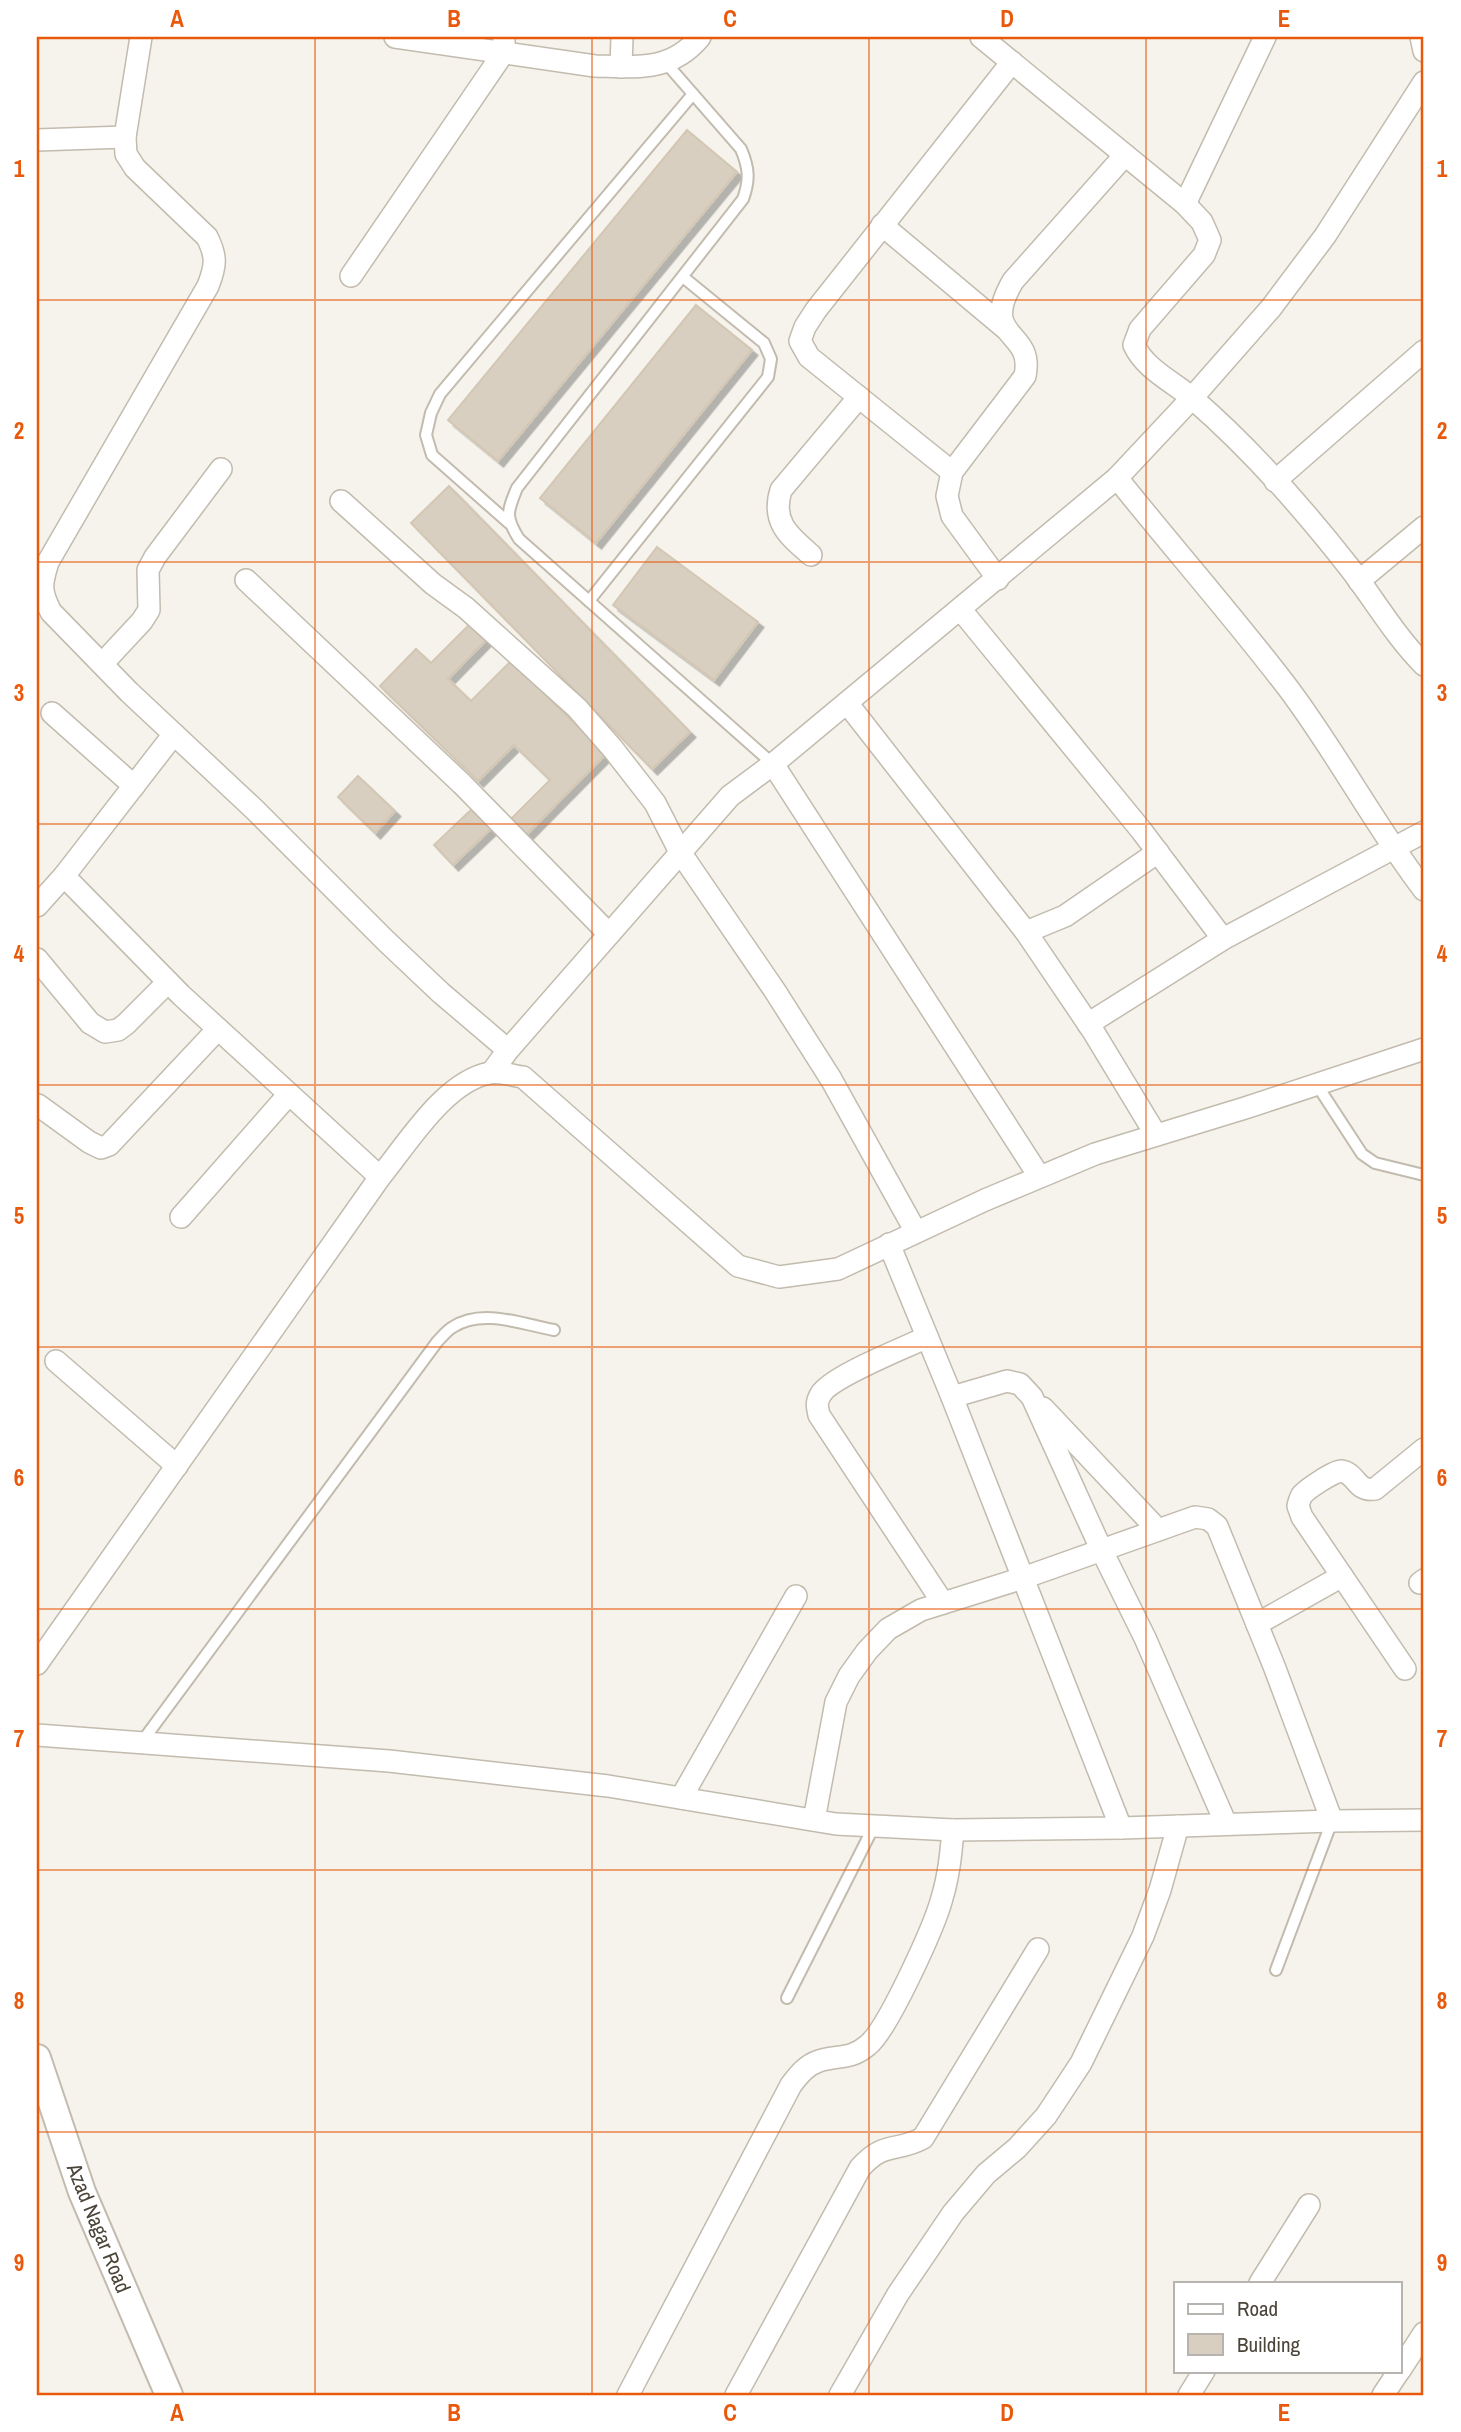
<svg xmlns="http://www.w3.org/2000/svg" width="1461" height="2432" font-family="'Archivo Narrow',sans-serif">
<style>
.building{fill:#d8cfc1;stroke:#d3c7b4;stroke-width:2;filter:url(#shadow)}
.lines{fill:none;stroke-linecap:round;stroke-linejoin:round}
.service-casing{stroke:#c2bbae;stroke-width:14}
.minor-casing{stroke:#c2bbae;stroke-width:24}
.tertiary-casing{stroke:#c2bbae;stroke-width:30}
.service{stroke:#fff;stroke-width:10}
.minor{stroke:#fff;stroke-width:21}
.tertiary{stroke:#fff;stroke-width:26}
.grid{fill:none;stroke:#e8590c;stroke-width:2;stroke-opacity:0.55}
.labels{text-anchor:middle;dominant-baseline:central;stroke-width:5;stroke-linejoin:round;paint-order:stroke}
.street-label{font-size:21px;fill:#4b4439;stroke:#fff}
.neatline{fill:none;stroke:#e8590c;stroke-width:2.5}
.grid-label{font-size:23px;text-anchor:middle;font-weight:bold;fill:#e8590c}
</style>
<defs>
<filter id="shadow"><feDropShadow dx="5.5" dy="5.5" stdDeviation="0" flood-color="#0004"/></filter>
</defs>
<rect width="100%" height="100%" fill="#f6f3ec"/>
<g class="building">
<path d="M687 130 737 172 498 461 448 420Z"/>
<path d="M696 305 752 350 596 543 540 498Z"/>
<path d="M449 486 690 732 652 769 411 523Z"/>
<path d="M657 547 758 622 714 680 613 605Z"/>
<path d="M471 623 487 639 448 679 471 701 511 661 606 754 525 836 509 821 550 780 514 745 478 781 380 686 416 649 431 663Z"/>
<path d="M358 776 395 811 375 833 338 797Z"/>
<path d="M474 807 493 827 453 865 434 845Z"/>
</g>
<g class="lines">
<g class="service-casing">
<g id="service">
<path d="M666 63 741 149C749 168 750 180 743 199L517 488C507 512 505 517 519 539L773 764"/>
<path d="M509 523 432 455 426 435 431 413 440 394 693 94"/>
<path d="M589 601 768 377 771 359 764 343 683 277"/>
<path d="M1317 1085 1362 1154 1375 1163 1424 1175"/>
<path d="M141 1743 437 1342C442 1337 447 1330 453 1327 482 1308 522 1324 554 1330"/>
<path d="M1276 1970 1332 1821"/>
<path d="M787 1998 874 1826"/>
</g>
</g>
<g class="minor-casing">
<g id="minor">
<path d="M141 37 125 137 126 154 135 168 207 237C217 257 216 265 208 286L48 562C41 584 40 591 51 612L129 692 254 809 386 941 441 993 508 1050"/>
<path d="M395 37 595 66C636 67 671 72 700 37"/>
<path d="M981 37 1185 204 1202 222 1210 240 1204 255 1140 329 1134 345C1145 369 1172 381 1192 398 1250 448 1302 507 1349 567 1374 599 1395 636 1424 665"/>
<path d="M1421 37 1424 51"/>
<path d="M621 67 622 37"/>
<path d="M37 140 125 137"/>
<path d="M1185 204 1265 37"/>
<path d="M882 225 1005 328"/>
<path d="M351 276 504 52V37"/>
<path d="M952 472 809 357 800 341 805 327 816 310 1012 62"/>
<path d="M1117 478C1173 548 1233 616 1288 688 1337 753 1375 826 1424 890"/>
<path d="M1275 481 1424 351"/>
<path d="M341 501 433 584 466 608 577 708 613 749 655 803 680 852 775 991 831 1079 916 1232"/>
<path d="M811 555C789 536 771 522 781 490L859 397"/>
<path d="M998 579 952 516 947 496 952 472 1025 376C1035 328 978 341 1013 281L1125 155"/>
<path d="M246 580 462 784 609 934"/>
<path d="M1359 581 1424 527"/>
<path d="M961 610 1141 830 1223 939"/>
<path d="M102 664 142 621 149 610 148 570 155 557 221 469"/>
<path d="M847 703 1026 932 1093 1031 1156 1135"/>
<path d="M52 713 134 786"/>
<path d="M773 764 1039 1176"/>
<path d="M64 876 181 995 380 1177"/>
<path d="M37 906 64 876 174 734"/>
<path d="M1026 932 1065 916 1158 852"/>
<path d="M37 959 90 1023 105 1032 118 1030 126 1024 168 982"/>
<path d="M1088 1024 1223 939 1424 832"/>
<path d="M492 1072 508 1050 730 796 773 764 1117 478 1192 398 1271 308 1325 236 1424 82"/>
<path d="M38 1105 89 1142 101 1148 109 1145 218 1029"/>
<path d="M181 1217 289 1094"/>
<path d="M889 1244 952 1397 1121 1828"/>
<path d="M927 1337C905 1348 832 1376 821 1394 816 1402 817 1406 819 1415L943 1603"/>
<path d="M56 1361 177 1466"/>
<path d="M952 1397 1007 1381 1020 1384 1032 1397 1102 1551 1145 1638 1226 1824"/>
<path d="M1043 1408 1158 1530"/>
<path d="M1420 1583 1424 1580"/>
<path d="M1257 1624 1342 1576"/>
<path d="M37 1664 380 1177C408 1143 445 1081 490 1073 500 1071 514 1076 523 1077L738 1266 779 1277 838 1269 985 1200 1095 1154 1245 1108 1424 1049"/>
<path d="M1405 1669 1302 1517 1298 1506C1298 1505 1301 1496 1302 1495 1307 1489 1334 1471 1341 1471 1357 1473 1355 1492 1375 1489L1424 1449"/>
<path d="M37 1735 389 1761 608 1786 836 1824 953 1830 1121 1828 1332 1821 1424 1820"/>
<path d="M681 1798 796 1596"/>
<path d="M814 1820 836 1702 849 1676 867 1651 888 1629 921 1610 1023 1578 1195 1517 1208 1519 1217 1526 1274 1666 1332 1821"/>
<path d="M1260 2283 1309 2205"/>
<path d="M1400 2370 1424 2333"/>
<path d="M628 2395 791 2085C798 2076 806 2065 819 2061 838 2055 851 2060 868 2045 888 2029 935 1925 942 1898 949 1875 951 1853 953 1830"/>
<path d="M736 2395 860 2168C885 2140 896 2153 923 2138L1038 1949"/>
<path d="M840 2395 898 2294 953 2213 986 2174 1017 2148 1046 2116 1081 2063 1143 1936 1160 1890 1178 1826"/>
<path d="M1189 2395 1204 2371"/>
<path d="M1383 2395 1399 2371"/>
</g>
</g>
<g class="tertiary-casing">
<path id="tertiary" d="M37 2058 82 2192 169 2395"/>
</g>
<use href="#service" class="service"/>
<use href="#minor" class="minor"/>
<use href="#tertiary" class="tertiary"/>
</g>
<path class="grid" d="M315 37V2395M592 37V2395M869 37V2395M1146 37V2395M37 300H1424M37 562H1424M37 824H1424M37 1085H1424M37 1347H1424M37 1609H1424M37 1870H1424M37 2132H1424"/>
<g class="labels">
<g class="street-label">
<text transform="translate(99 2228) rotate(68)">Azad Nagar Road</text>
</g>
</g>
<rect width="1461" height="2432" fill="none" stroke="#ffffff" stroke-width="77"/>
<rect x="1174" y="2282" width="228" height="91" fill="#ffffff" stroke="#b7b4b0" stroke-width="2"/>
<rect x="1188" y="2304" width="35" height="10" fill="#ffffff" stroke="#b7b4b0" stroke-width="2"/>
<text x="1237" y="2316" font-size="21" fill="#4b4439">Road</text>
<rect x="1188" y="2334" width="35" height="21" fill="#d8cfc1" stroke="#b7b4b0" stroke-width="2"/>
<text x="1237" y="2352" font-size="21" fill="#4b4439">Building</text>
<rect x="38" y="38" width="1384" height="2356" class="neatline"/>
<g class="grid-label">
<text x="177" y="27">A</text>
<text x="454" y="27">B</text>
<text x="730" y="27">C</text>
<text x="1007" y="27">D</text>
<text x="1284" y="27">E</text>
<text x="19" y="177">1</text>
<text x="1442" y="177">1</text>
<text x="19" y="439">2</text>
<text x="1442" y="439">2</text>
<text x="19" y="701">3</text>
<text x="1442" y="701">3</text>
<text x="19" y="962">4</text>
<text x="1442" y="962">4</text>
<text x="19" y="1224">5</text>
<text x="1442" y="1224">5</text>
<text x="19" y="1486">6</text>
<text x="1442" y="1486">6</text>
<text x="19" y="1747">7</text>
<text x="1442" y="1747">7</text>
<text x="19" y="2009">8</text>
<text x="1442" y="2009">8</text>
<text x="19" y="2271">9</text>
<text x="1442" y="2271">9</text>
<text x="177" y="2421">A</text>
<text x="454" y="2421">B</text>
<text x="730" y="2421">C</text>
<text x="1007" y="2421">D</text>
<text x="1284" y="2421">E</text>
</g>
</svg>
